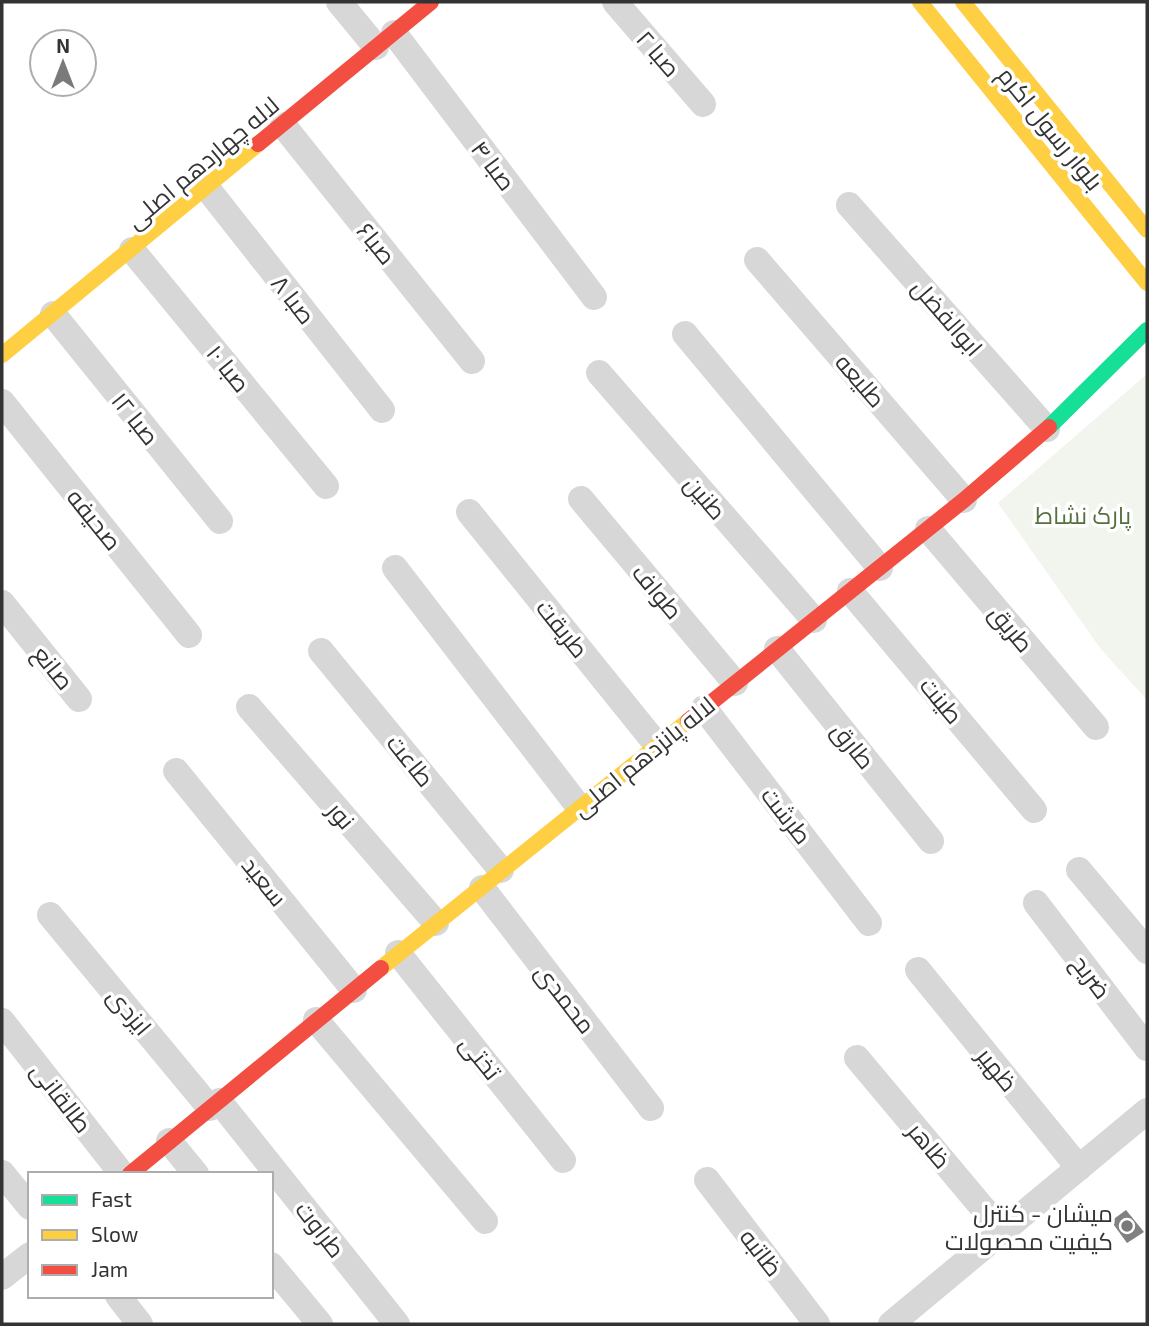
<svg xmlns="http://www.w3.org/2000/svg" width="1149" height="1326" font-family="'Exo 2',Cairo,sans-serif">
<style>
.green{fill:#f1f5ed}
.building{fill:#818181}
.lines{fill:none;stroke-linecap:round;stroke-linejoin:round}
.street{stroke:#d7d7d7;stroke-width:26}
.fast{stroke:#16e098;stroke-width:16}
.slow{stroke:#ffcf43;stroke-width:16}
.jam{stroke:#f24e42;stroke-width:16}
.poi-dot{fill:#7a7a7a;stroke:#fff;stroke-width:2.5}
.labels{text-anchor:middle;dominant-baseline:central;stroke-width:7;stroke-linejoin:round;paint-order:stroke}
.street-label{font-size:24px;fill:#333;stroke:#fff}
.park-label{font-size:24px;fill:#56703f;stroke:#fff}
.poi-label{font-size:24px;fill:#333;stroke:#fff;text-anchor:end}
</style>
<rect width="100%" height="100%" fill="#fff"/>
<path class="green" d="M1147 374V700L1100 648 998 503Z"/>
<path class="building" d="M1126 1210 1144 1232 1127 1243 1111 1221Z"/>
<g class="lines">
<g class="street">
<path d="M339 2 376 47"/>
<path d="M615 2 703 104"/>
<path d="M394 33 594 297"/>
<path d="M283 125 472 361"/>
<path d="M207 188 382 410"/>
<path d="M849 205 1047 429"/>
<path d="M132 250 326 486"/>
<path d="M757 260 964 500"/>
<path d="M53 314 220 521"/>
<path d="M685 334 880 568"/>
<path d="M599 373 814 620"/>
<path d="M2 402 189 635"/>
<path d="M581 499 735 683"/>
<path d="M469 512 657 745"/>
<path d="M928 529 1096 727"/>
<path d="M395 568 579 807"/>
<path d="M850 591 1034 810"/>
<path d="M2 603 79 699"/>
<path d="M777 649 931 841"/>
<path d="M321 651 501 870"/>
<path d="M249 707 436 923"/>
<path d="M704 708 869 923"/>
<path d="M176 771 354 990"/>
<path d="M1079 870 1147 951"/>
<path d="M482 888 651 1108"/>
<path d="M1036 903 1147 1048"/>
<path d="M50 915 210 1108"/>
<path d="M398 953 563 1160"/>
<path d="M918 970 1079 1168"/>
<path d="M316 1020 485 1221"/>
<path d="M2 1021 122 1174"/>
<path d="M857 1058 1002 1231"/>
<path d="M219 1101 397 1324"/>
<path d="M169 1141 196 1174"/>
<path d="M2 1173 30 1207"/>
<path d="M707 1180 817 1324"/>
<path d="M271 1265 320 1324"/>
<path d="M2 1277 30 1255"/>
<path d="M118 1296 140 1324"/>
<path d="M891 1324 1147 1111"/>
</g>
<path class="fast" d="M1049 427 1147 330"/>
<g class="slow">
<path d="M920 2 1147 283"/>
<path d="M963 2 1147 230"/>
<path d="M2 355 258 144"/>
<path d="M381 968 688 721"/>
</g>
<g class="jam">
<path d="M258 144 431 2"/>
<path d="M688 721 964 500 1049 427"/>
<path d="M130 1174 381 968"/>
</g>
</g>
<circle class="poi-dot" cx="1127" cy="1226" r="7"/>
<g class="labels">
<g class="street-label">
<text transform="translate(659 53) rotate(49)">صبا ۲</text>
<text transform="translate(1051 128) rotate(51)">بلوار رسول اکرم</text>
<text transform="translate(202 162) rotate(-40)">لاله چهاردهم اصلی</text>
<text transform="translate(494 165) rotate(53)">صبا ۴</text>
<text transform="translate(377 243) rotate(51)">صبا۶</text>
<text transform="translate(294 299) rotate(52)">صبا ۸</text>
<text transform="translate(948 317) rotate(49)">ابوالفضل</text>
<text transform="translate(229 368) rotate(51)">صبا ۱۰</text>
<text transform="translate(861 380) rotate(49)">طلیعه</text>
<text transform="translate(136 418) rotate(51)">صبا ۱۲</text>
<text transform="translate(706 497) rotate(49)">طنین</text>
<text transform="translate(95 519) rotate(51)">صحیفه</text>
<text transform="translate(658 591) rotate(50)">طواف</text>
<text transform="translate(563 628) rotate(51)">طریقت</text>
<text transform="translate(1012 628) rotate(50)">طریق</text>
<text transform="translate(54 667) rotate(51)">صانع</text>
<text transform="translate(942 700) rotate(50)">طینت</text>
<text transform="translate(854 745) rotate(51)">طارق</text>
<text transform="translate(643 756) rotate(-39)">لاله پانزدهم اصلی</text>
<text transform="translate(411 760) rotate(51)">طاعت</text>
<text transform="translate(342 815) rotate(49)">نور</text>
<text transform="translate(787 815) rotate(52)">طرشت</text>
<text transform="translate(265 881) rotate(51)">سعید</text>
<text transform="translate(1092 976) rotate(53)">ضریح</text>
<text transform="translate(566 998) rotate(52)">محمدی</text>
<text transform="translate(130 1011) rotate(50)">ایزدی</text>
<text transform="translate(481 1057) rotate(51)">تختی</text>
<text transform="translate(998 1069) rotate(51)">ظهیر</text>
<text transform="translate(62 1097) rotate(52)">طالقانی</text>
<text transform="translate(930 1145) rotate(50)">ظاهر</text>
<text transform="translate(321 1229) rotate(52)">طراوت</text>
<text transform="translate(762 1252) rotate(52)">ظاتبه</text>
</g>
<g class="park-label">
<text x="1083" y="514">پارک نشاط</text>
</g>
<g class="poi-label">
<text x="1113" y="1212">میشان - کنترل<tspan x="1113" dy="28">کیفیت محصولات</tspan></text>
</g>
</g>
<rect width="1149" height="1326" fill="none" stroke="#333333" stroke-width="7"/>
<rect x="28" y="1172" width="245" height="126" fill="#ffffff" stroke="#adadad" stroke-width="2"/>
<rect x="42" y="1195" width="35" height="10" fill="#16e098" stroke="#adadad" stroke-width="2"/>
<text x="91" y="1207" font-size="21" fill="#333333">Fast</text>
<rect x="42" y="1230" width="35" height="10" fill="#ffcf43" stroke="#adadad" stroke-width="2"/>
<text x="91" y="1242" font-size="21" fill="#333333">Slow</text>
<rect x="42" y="1265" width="35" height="10" fill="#f24e42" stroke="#adadad" stroke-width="2"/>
<text x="91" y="1277" font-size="21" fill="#333333">Jam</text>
<g transform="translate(63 63)"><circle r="33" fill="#ffffff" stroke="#adadad" stroke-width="2"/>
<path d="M0-5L12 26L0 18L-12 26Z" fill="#7a7a7a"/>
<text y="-10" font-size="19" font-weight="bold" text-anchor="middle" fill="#333333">N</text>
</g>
</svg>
